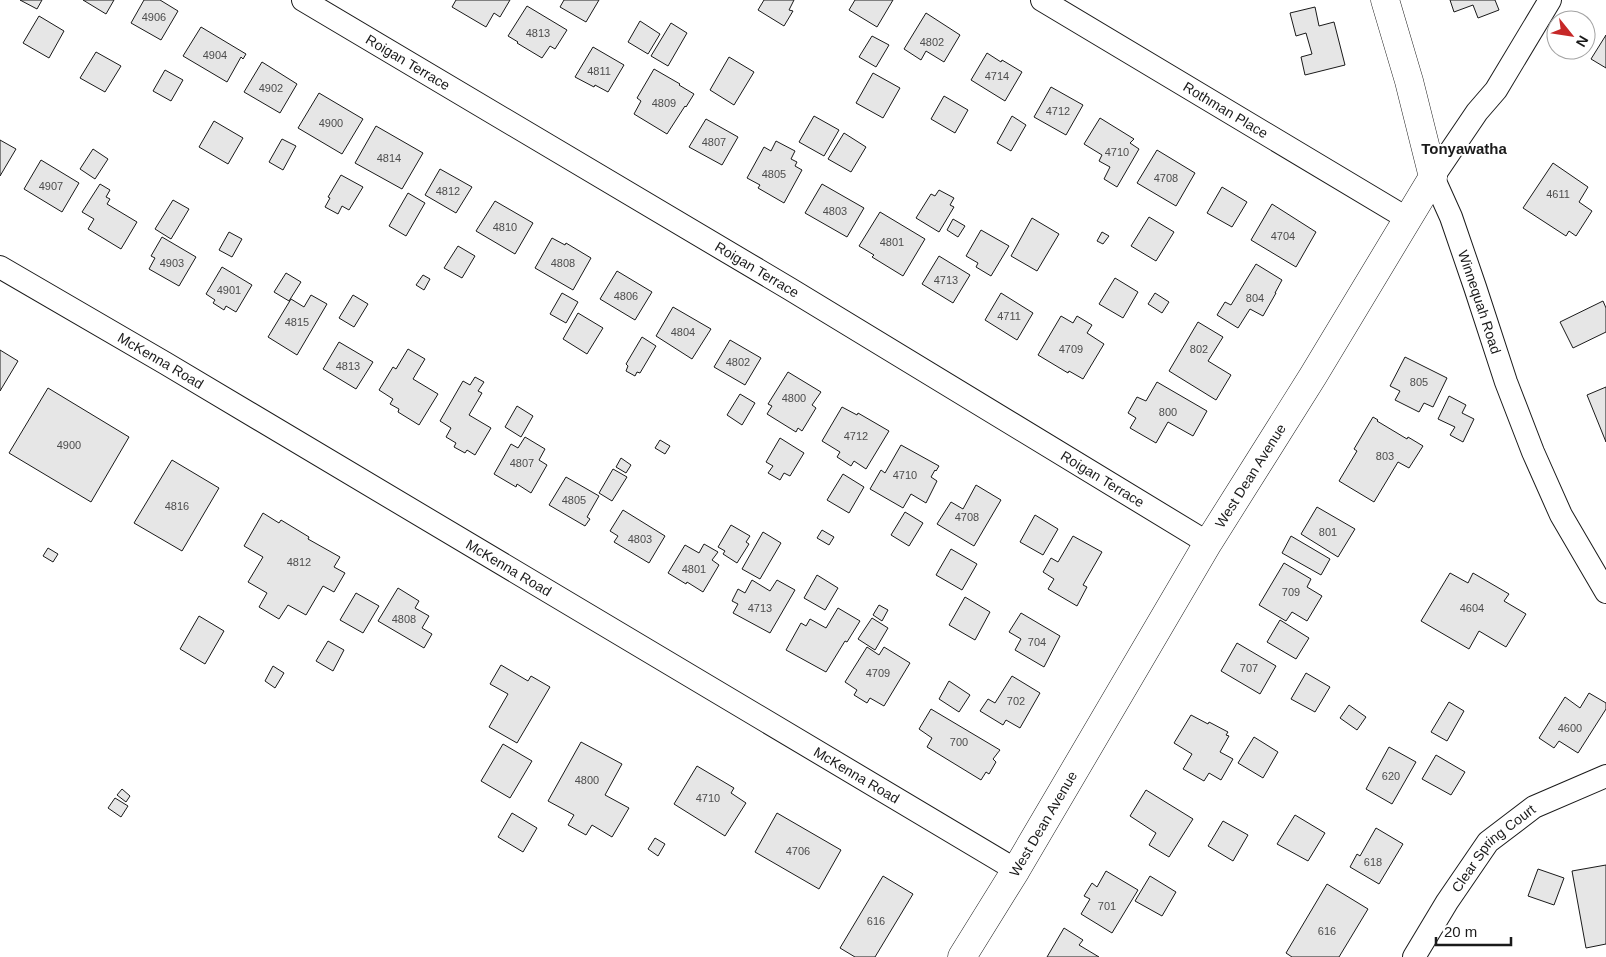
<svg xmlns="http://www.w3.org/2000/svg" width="1606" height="957" font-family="Arial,sans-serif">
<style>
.building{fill:#e6e6e6;stroke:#1a1a1a}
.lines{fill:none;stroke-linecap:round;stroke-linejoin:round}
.street-casing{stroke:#1a1a1a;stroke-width:24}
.secondary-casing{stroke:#1a1a1a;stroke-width:29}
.street{stroke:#fff;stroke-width:22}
.secondary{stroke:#fff;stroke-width:28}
.labels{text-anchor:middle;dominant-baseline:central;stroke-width:4;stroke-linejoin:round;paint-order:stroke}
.number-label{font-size:11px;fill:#4d4d4d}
.street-label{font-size:14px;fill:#1a1a1a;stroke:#fff}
.neighbourhood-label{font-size:15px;font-weight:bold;fill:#1a1a1a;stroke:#fff}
</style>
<rect width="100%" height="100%" fill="#fff"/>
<g class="building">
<path d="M20 0H42L37 9Z"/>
<path d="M83 0H114L106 14Z"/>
<path d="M144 0H160L178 11 161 40 131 23Z"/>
<path d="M456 0H510L500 17 494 13 486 27 452 7Z"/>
<path d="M564 0H599L586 22 560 7Z"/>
<path d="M764 0H794L789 10 793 11 784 26 758 10Z"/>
<path d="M855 0H893L877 27 849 10Z"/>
<path d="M1450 0H1495L1499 10 1478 18 1473 5 1454 12Z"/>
<path d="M527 6 567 30 555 49 550 46 542 58 517 43 518 42 508 36Z"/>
<path d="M1315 7 1319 26 1334 22 1345 65 1305 75 1301 57 1312 54 1306 33 1296 36 1290 13Z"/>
<path d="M926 13 960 35 944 62 926 51 921 60 904 49Z"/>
<path d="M39 16 64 31 49 58 23 43Z"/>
<path d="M640 21 660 34 648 54 628 42Z"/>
<path d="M671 23 687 33 668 66 651 56Z"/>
<path d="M201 27 246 54 243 59 241 57 227 82 183 56Z"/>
<path d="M1606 35V68L1591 59Z"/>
<path d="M872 36 889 45 876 67 859 57Z"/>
<path d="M593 47 624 65 608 92 595 85 594 87 575 77Z"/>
<path d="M96 52 121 66 105 92 80 78Z"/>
<path d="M987 53 1001 62 1002 60 1022 72 1005 101 971 80Z"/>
<path d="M729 57 754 72 734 105 710 90Z"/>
<path d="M262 62 297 84 280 113 244 92Z"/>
<path d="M654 69 680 84 679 85 694 94 686 107 685 106 667 134 634 114 641 101 637 98Z"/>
<path d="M165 70 183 80 171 101 153 91Z"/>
<path d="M873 73 900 88 883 118 856 103Z"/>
<path d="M1051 87 1083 105 1066 135 1034 117Z"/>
<path d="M319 93 363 119 342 154 298 128Z"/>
<path d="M944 96 968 110 955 133 931 119Z"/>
<path d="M814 116 839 130 824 156 799 142Z"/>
<path d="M1012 116 1026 125 1011 151 997 143Z"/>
<path d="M1100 118 1134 139 1130 143 1139 149 1117 187 1104 179 1110 167 1099 161 1102 155 1084 144Z"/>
<path d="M706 119 738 137 722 165 689 147Z"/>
<path d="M214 121 243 138 228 164 199 147Z"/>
<path d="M376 126 423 153 402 189 355 163Z"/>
<path d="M844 133 866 147 851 172 828 159Z"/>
<path d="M282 139 296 146 283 170 269 162Z"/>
<path d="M0 140 16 149 0 176Z"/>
<path d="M776 141 795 151 791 159 797 162 795 166 802 170 784 203 758 188 760 185 747 178 764 147 771 151Z"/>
<path d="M93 149 108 159 95 179 80 169Z"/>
<path d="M1157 150 1195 173 1176 206 1137 183Z"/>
<path d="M41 160 79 183 62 212 24 189Z"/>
<path d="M1553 163 1588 187 1579 202 1592 211 1576 236 1569 231 1566 236 1523 208Z"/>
<path d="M440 169 472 187 456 213 425 195Z"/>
<path d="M341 175 363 187 349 210 342 206 338 214 325 207 330 198 328 197Z"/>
<path d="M100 184 110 190 106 197 110 199 107 204 137 222 121 249 88 229 94 219 82 212Z"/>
<path d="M822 184 864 208 847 237 805 213Z"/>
<path d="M1222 187 1247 202 1232 227 1207 213Z"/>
<path d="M939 190 954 198 950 205 954 207 939 232 916 218 931 194 935 196Z"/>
<path d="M408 193 425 203 406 236 389 226Z"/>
<path d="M173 200 189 209 171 239 155 229Z"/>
<path d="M495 201 533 223 515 254 476 231Z"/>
<path d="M1272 204 1316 232 1296 267 1251 240Z"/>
<path d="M880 212 925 239 903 276 872 257 874 255 859 246Z"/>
<path d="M1149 217 1174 232 1156 261 1131 246Z"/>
<path d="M1032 218 1059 234 1037 271 1011 256Z"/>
<path d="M953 219 965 226 958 237 947 230Z"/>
<path d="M981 230 1009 246 991 276 976 267 978 263 966 256Z"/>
<path d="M229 232 242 239 232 257 219 250Z"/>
<path d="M1102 232 1109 236 1103 244 1097 241Z"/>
<path d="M162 237 196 257 179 286 149 269 155 258 151 256Z"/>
<path d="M552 238 565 245 566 243 591 258 573 290 535 268Z"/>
<path d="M458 246 475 256 462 278 444 268Z"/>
<path d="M939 256 970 275 953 303 922 284Z"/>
<path d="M1256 264 1282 280 1275 293H1276L1263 316 1250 309 1238 328 1217 315 1225 302 1231 305Z"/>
<path d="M222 267 252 285 236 312 226 306 224 310 213 303 215 300 206 294Z"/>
<path d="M617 271 652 292 635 320 600 299Z"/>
<path d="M286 273 301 282 289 301 274 292Z"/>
<path d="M423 275 430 279 424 290 416 285Z"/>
<path d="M1115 278 1138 292 1123 318 1099 304Z"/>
<path d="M562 293 578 302 566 323 550 314Z"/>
<path d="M1001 293 1033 313 1017 340 985 320Z"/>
<path d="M1155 293 1169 302 1162 313 1148 304Z"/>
<path d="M311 295 327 304 297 355 268 337 291 299 304 307Z"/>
<path d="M353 295 368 304 354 327 339 318Z"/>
<path d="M1603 301 1606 308V332L1573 348 1560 322Z"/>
<path d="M673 307 711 329 692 359 656 336Z"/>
<path d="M578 313 603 328 587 354 563 339Z"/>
<path d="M1061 316 1073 323 1077 316 1092 325 1087 333 1104 344 1083 379 1069 371 1068 373 1038 355Z"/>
<path d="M1198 322 1223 337 1208 361 1231 375 1216 400 1169 371Z"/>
<path d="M642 337 656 346 640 373 637 372 635 376 626 371 628 366 626 364Z"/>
<path d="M730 340 761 358 745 385 714 367Z"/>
<path d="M339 342 373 362 356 389 323 369Z"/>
<path d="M408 349 425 359 413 379 438 394 419 425 398 412 399 409 390 404 393 399 379 390 393 367 396 369Z"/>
<path d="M0 350 18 361 0 391Z"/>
<path d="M1405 357 1447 378 1433 407 1424 403 1419 412 1395 400 1400 391 1390 386Z"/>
<path d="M788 372 821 392 812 405 816 408 802 431 798 428 796 432 767 414 772 406 768 404Z"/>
<path d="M475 377 484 382 478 391 482 393 469 415 491 428 475 455 467 450 465 453 454 447 456 443 446 437 451 428 440 421 463 381 470 385Z"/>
<path d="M1157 382 1207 411 1193 436 1168 422 1156 443 1130 428 1136 418 1128 413 1137 397 1146 401Z"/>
<path d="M1606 387V442L1587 395Z"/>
<path d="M48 388 129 437 91 502 9 453Z"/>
<path d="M740 394 755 403 742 425 727 415Z"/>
<path d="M1449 396 1466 405 1462 413 1474 419 1463 442 1450 435 1455 427 1438 419Z"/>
<path d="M517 406 533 416 521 437 505 427Z"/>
<path d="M842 407 857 415 858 413 889 431 866 469 854 461 851 466 837 457 840 452 822 441Z"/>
<path d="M1373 417 1378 420 1377 421 1407 439 1408 437 1423 446 1409 468 1398 462 1374 502 1339 481 1357 451 1354 449Z"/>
<path d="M525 437 545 449 539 460 547 465 531 493 517 484 516 487 494 474 511 444 518 448Z"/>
<path d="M780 438 804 453 790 476 784 473 780 480 768 473 773 466 766 462Z"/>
<path d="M660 440 670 446 665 454 655 448Z"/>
<path d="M901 445 939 466 936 471 935 470 931 477 937 481 926 503 911 494 903 508 870 489 881 470 885 473Z"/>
<path d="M621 458 631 465 626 473 616 467Z"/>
<path d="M172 460 219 488 182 551 134 523Z"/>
<path d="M613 469 627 477 612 501 599 493Z"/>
<path d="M843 474 864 487 849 513 827 500Z"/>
<path d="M566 477 599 496 587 517 590 519 585 526 549 505Z"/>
<path d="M976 485 1001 500 974 546 937 524 951 502 963 509Z"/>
<path d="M1317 507 1355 529 1338 557 1301 534Z"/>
<path d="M623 510 665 536 649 563 614 542 618 536 610 531Z"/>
<path d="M905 512 923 523 909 546 891 535Z"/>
<path d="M263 513 279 523 281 520 309 537 308 539 340 557 334 567 345 573 334 592 323 586 306 615 288 605 279 619 259 607 267 593 248 582 263 557 244 546Z"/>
<path d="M1035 515 1058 529 1043 555 1020 542Z"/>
<path d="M731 525 750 536 746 542 749 544 737 563 723 554 725 551 718 547Z"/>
<path d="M822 530 834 537 829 545 817 538Z"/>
<path d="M763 532 781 543 760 579 742 569Z"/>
<path d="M1073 536 1102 552 1083 585 1087 587 1077 606 1048 589 1054 579 1043 572 1051 558 1058 562Z"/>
<path d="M1291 536 1330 559 1321 575 1282 553Z"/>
<path d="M704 544 718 552 712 560 719 565 703 592 687 582 686 584 668 573 685 545 699 553Z"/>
<path d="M48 548 58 554 53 562 43 556Z"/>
<path d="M951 549 977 564 962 590 936 575Z"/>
<path d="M1284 563 1311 579 1307 587 1322 596 1307 621 1292 612 1286 621 1259 605Z"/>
<path d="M1450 573 1468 583 1473 573 1509 594 1504 601 1526 614 1506 647 1479 631 1469 649 1421 621Z"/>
<path d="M817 575 838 588 825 610 804 598Z"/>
<path d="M752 580 770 591 777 580 795 590 770 633 733 613 738 604 732 601 738 589 745 593Z"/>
<path d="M398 588 419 601 415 608 429 616 422 628 432 634 424 648 378 621Z"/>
<path d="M356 593 379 606 363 633 340 620Z"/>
<path d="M965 597 990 612 975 640 949 625Z"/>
<path d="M879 605 888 610 882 621 873 615Z"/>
<path d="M838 608 860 621 847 642 845 641 826 672 786 650 801 623 806 626 810 619 826 628Z"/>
<path d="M1021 613 1060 636 1044 667 1015 650 1021 639 1009 632Z"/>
<path d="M199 616 224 631 205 664 180 649Z"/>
<path d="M872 618 888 628 875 650 858 639Z"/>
<path d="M1280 620 1309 638 1296 659 1267 642Z"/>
<path d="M328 641 344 650 333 671 316 661Z"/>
<path d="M1237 643 1276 666 1260 694 1221 671Z"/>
<path d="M867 647 879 655 884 647 910 663 884 706 870 698 867 703 854 695 857 690 845 682Z"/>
<path d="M501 665 528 681 531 676 550 687 517 743 489 727 508 694 490 684Z"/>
<path d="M273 666 284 673 275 688 265 681Z"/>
<path d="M1306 673 1330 687 1315 712 1291 699Z"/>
<path d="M1012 676 1040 693 1020 728 1006 720 1003 725 980 711 988 699 995 703Z"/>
<path d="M949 681 970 695 959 712 939 699Z"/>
<path d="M1589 693 1606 703V709L1578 753 1559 741 1554 748 1539 738 1565 697 1580 708Z"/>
<path d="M1449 702 1464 711 1447 741 1431 732Z"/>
<path d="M1349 705 1366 717 1357 730 1340 718Z"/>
<path d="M931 709 1000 750 993 759 996 762 989 774 986 772 981 780 927 747 932 738 919 729Z"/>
<path d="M1191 715 1208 724 1209 722 1228 732 1226 735 1229 736 1220 752 1233 759 1221 780 1209 773 1204 781 1183 769 1192 754 1174 743Z"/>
<path d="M1254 737 1278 752 1263 778 1238 763Z"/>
<path d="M581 742 622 764 605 795 629 808 612 837 592 825 586 835 568 825 574 815 548 801Z"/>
<path d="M503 744 532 761 510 798 481 781Z"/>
<path d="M1389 747 1416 762 1392 804 1366 789Z"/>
<path d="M1436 755 1465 772 1451 795 1422 779Z"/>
<path d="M697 766 734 788 731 793 746 803 725 836 674 804Z"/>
<path d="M122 789 130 796 126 802 117 795Z"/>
<path d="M1146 790 1193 819 1169 857 1149 845 1156 833 1130 816Z"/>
<path d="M115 798 128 806 121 817 108 808Z"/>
<path d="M512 813 537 828 523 852 498 837Z"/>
<path d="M777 813 841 850 819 889 755 852Z"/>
<path d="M1295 815 1325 833 1308 861 1277 844Z"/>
<path d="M1223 821 1248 835 1233 861 1208 846Z"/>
<path d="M1376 828 1403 844 1379 884 1350 867 1357 854 1360 856Z"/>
<path d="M655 838 665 844 658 856 648 849Z"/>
<path d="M1606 865V944L1586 948 1572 871Z"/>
<path d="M1538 869 1564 878 1554 905 1528 896Z"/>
<path d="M1106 871 1138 890 1112 933 1081 914 1090 899 1084 896 1092 883 1097 887Z"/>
<path d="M883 876 913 894 875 957H855L840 948Z"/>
<path d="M1150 876 1176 892 1162 916 1135 901Z"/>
<path d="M1327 884 1368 909 1339 957H1292L1286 953Z"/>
<path d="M1064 928 1083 940 1079 945 1099 957H1047Z"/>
</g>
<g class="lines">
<g class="street-casing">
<g id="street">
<path id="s1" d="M303 0 790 289 1208 543"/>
<path id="s2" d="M1042 0 1408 219"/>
<path id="s3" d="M1550 0 1496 90 1477 112 1433 177 1451 217 1475 287 1506 382 1533 452 1561 515 1606 592"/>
<path id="s4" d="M0 267 165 363 1016 870"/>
<path id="s5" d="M1414 957 1447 902 1488 842 1534 807 1606 776"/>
</g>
</g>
<g class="secondary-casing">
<g id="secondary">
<path id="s6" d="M962 957 1016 870 1208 543 1313 376 1433 177 1409 81 1385 0"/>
</g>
</g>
<use href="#street" class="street"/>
<use href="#secondary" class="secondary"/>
</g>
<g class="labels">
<g class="number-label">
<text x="154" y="17">4906</text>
<text x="538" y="33">4813</text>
<text x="932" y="42">4802</text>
<text x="215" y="55">4904</text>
<text x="599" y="71">4811</text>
<text x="997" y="76">4714</text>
<text x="271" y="88">4902</text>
<text x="664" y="103">4809</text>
<text x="1058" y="111">4712</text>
<text x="331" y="123">4900</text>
<text x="714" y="142">4807</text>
<text x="1117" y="152">4710</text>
<text x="389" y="158">4814</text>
<text x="774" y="174">4805</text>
<text x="1166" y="178">4708</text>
<text x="51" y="186">4907</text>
<text x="448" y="191">4812</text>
<text x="1558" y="194">4611</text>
<text x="835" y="211">4803</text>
<text x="505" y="227">4810</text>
<text x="1283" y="236">4704</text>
<text x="892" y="242">4801</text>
<text x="172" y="263">4903</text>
<text x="563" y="263">4808</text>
<text x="946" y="280">4713</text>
<text x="229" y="290">4901</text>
<text x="626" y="296">4806</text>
<text x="1255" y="298">804</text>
<text x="1009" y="316">4711</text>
<text x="297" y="322">4815</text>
<text x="683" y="332">4804</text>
<text x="1071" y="349">4709</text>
<text x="1199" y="349">802</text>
<text x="738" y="362">4802</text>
<text x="348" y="366">4813</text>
<text x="1419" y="382">805</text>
<text x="794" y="398">4800</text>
<text x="1168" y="412">800</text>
<text x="856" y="436">4712</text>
<text x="69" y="445">4900</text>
<text x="1385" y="456">803</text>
<text x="522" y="463">4807</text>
<text x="905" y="475">4710</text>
<text x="574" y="500">4805</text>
<text x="177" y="506">4816</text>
<text x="967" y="517">4708</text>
<text x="1328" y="532">801</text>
<text x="640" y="539">4803</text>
<text x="299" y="562">4812</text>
<text x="694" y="569">4801</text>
<text x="1291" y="592">709</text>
<text x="760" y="608">4713</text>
<text x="1472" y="608">4604</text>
<text x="404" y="619">4808</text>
<text x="1037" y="642">704</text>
<text x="1249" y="668">707</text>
<text x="878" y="673">4709</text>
<text x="1016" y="701">702</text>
<text x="1570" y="728">4600</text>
<text x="959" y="742">700</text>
<text x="1391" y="776">620</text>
<text x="587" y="780">4800</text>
<text x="708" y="798">4710</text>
<text x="798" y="851">4706</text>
<text x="1373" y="862">618</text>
<text x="1107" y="906">701</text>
<text x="876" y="921">616</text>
<text x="1327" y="931">616</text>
</g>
<g class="street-label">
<text stroke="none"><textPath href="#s1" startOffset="122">Roigan Terrace</textPath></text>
<text stroke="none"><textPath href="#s2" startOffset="214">Rothman Place</textPath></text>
<text stroke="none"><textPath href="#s1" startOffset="528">Roigan Terrace</textPath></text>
<text stroke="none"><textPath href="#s3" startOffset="346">Winnequah Road</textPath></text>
<text stroke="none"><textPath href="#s4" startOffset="186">McKenna Road</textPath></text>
<text stroke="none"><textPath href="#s6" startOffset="561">West Dean Avenue</textPath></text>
<text stroke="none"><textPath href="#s1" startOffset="932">Roigan Terrace</textPath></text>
<text stroke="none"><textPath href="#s4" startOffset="591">McKenna Road</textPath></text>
<text stroke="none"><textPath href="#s4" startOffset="996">McKenna Road</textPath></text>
<text stroke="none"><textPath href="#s6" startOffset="156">West Dean Avenue</textPath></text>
<text stroke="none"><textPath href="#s5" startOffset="136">Clear Spring Court</textPath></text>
</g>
<g class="neighbourhood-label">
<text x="1464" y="148">Tonyawatha</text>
</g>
</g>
<g transform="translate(1571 35) rotate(120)"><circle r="24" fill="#ffffff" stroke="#a3a3a3"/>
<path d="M0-4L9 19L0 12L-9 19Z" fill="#c62828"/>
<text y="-8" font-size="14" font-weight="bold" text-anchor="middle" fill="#1a1a1a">N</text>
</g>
<path d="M1436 937v8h75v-8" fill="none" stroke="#1a1a1a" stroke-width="2.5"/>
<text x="1444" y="937" font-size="15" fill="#1a1a1a" stroke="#ffffff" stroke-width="4" paint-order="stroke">20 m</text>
</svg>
